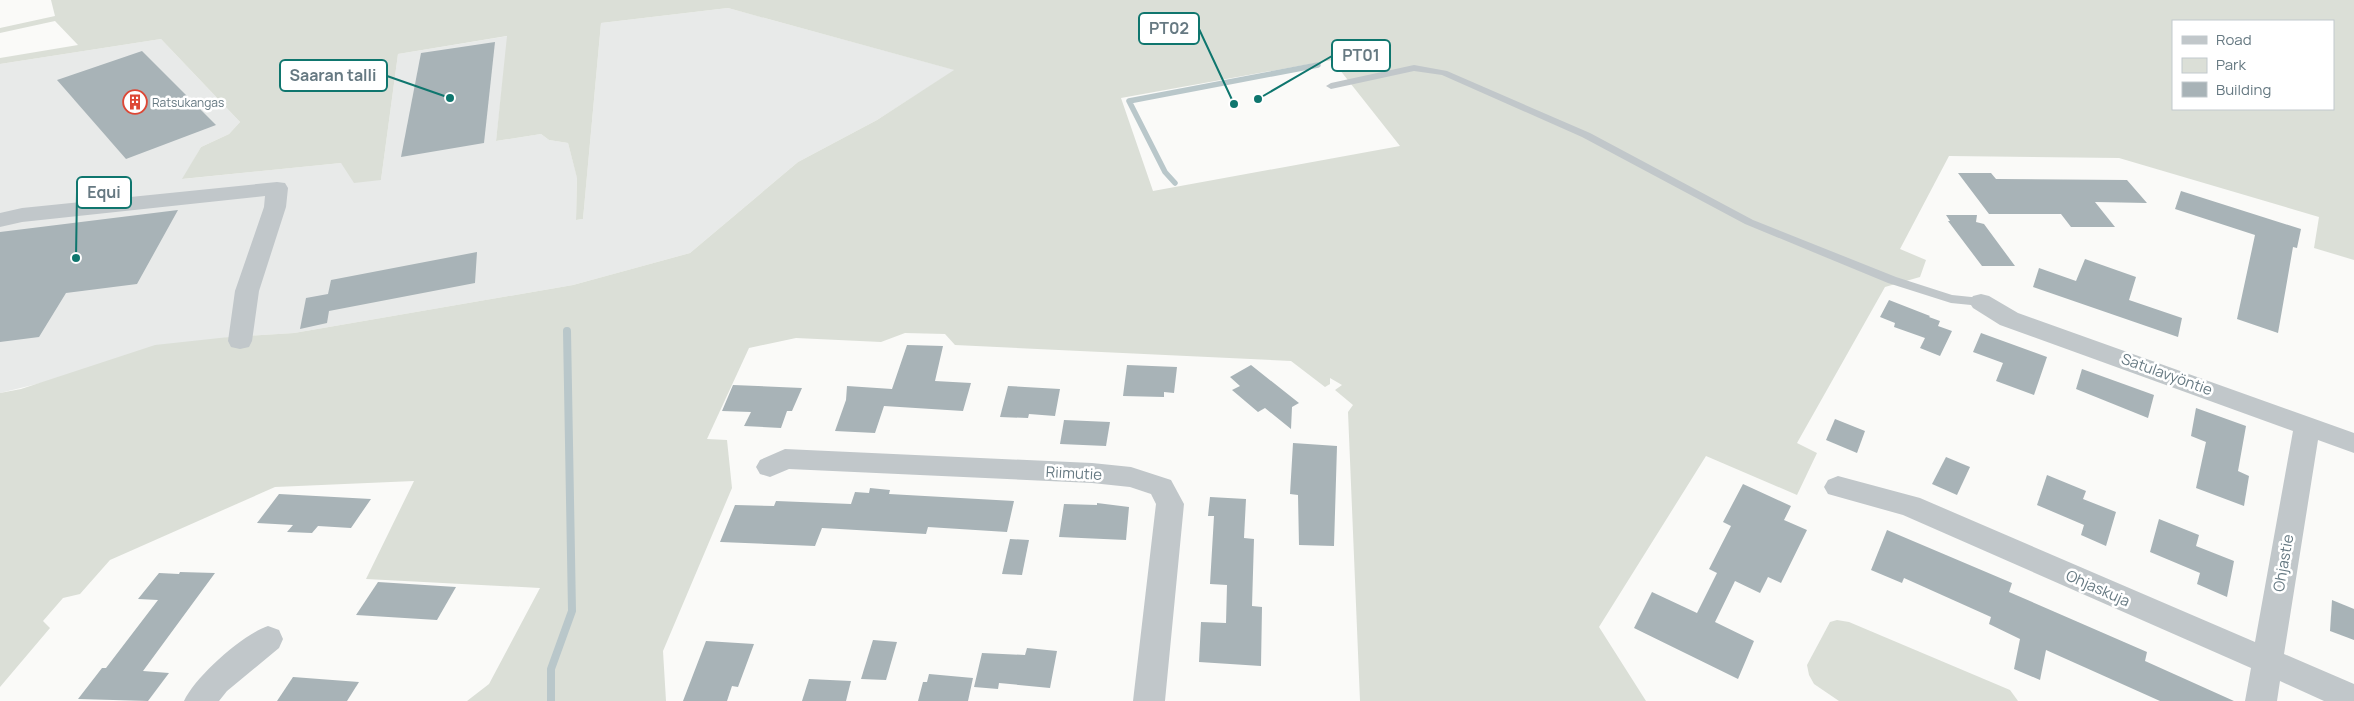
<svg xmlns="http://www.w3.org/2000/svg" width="2354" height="701" font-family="Manrope,sans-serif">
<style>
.built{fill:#e8eae9}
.green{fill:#dbdfd7;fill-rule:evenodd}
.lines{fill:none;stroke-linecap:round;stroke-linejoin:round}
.stream-far1{stroke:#b9c7ca;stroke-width:5.5}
.stream{stroke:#b9c7ca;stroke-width:8}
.building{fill:#a8b3b7}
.service{fill:#c1c7ca;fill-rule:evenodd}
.minor{fill:#c1c7ca;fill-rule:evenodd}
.labels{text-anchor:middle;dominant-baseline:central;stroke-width:5;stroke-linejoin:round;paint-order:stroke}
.far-poi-label{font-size:12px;fill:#667982;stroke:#fff;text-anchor:start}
.street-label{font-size:15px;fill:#667982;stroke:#fff}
.leader{fill:none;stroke:#0f766e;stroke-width:2}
.callout-dot{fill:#0f766e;stroke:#fff;stroke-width:2}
.callout{fill:#fff;stroke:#0f766e;stroke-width:2}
.callout-label{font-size:16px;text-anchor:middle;font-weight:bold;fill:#667982}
</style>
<rect width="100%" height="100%" fill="#fafaf8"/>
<path class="built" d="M728 8 955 70 877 120 798 162 690 253 573 285 294 333 229 337 0 393V64L161 39 240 122 229 134 201 147 183 179 341 163 381 180 398 54 508 36 496 141 541 134 549 140 568 143 577 177 576 220 583 219 601 23Z"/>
<g class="green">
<path d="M51 0H2354V260L2314 248 2319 217 2119 158 1949 156 1900 249 1926 260 1920 277 1885 287 1797 443 1817 453 1797 495 1706 456 1599 627 1646 701H1360L1348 412 1353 405 1335 390 1342 385 1330 378V384L1325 387 1291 361 955 345 945 334 905 333 881 342 796 338 749 348 707 439 727 440 732 488 663 651 666 701H467L489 684 540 588 366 579 414 481 275 487 110 560 80 594 63 598 43 621 50 628 0 687V393L21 389 155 345 229 337 294 333 573 285 690 253 798 162 877 120 954 70 728 8 601 23 583 219 576 220 577 178 568 143 549 140 541 134 496 141 507 36 398 54 381 180 354 183 341 163 182 179 201 147 229 134 240 122 161 39 0 64V58L78 45 55 21 0 33V28L55 16ZM2173 21H2333V109H2173ZM1332 60 1400 146 1153 191 1121 98Z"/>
<path d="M1837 620 1849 622 2010 690 2018 701H1839L1814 684 1809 675 1807 665 1830 622Z"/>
</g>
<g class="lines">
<path class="stream-far1" d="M1175 183 1165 172 1129 101 1318 65"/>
<path class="stream" d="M551 701V669L572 611 567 331"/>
</g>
<g class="building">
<path d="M495 42 484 143 401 157 421 53Z"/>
<path d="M142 51 216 125 126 159 57 80Z"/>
<path d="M1958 173H1991L1996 179 2127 180 2147 203 2095 202 2115 227H2071L2061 214H1989Z"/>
<path d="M2181 191 2301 229 2297 248 2293 247 2278 333 2237 319 2255 235 2175 209Z"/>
<path d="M178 210 137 284 66 293 39 337 0 342V232Z"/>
<path d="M1946 215H1977L1976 222 1984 224 2015 266H1982L1948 221H1950Z"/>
<path d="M477 252 475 283 329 311 327 323 300 329 306 298 328 294 331 280Z"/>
<path d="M2085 259 2136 277 2129 300 2182 318 2178 337 2033 287 2039 268 2076 281Z"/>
<path d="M1889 300 1930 316 1929 317 1940 321 1938 326 1952 331 1940 356 1920 348 1925 338 1894 327 1895 323 1880 317Z"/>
<path d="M1981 333 2047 357 2034 395 1996 381 2003 363 1973 352Z"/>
<path d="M907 345 943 346 935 381 971 383 963 411 884 406 875 433 835 431 846 400 847 386 892 389Z"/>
<path d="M1127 365 1177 367 1174 393 1164 392V397L1123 396Z"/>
<path d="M1251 365 1299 403 1292 407 1291 429 1265 408 1258 412 1232 390 1240 386 1230 377Z"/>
<path d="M2082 369 2154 395 2148 418 2076 389Z"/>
<path d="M733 385 802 388 792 411H787L781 428 744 426 751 412 722 411Z"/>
<path d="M1008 386 1060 389 1055 416 1029 414 1028 418 1000 417Z"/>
<path d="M2196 408 2246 426 2238 471 2249 476 2244 506 2196 488 2206 442 2191 436Z"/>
<path d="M1835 419 1865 431 1857 453 1826 440Z"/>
<path d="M1064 420 1110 422 1106 446 1060 444Z"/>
<path d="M1293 443 1337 446 1334 546 1299 545 1298 495 1290 494Z"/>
<path d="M1946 457 1970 467 1957 495 1932 484Z"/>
<path d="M2047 475 2086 491 2083 499 2116 512 2106 546 2081 535 2084 525 2037 505Z"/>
<path d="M1743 484 1791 506 1784 520 1807 530 1781 583 1768 577 1760 593 1735 581 1715 622 1754 641 1738 679 1634 628 1652 592 1697 613 1717 573 1709 569 1731 526 1723 522Z"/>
<path d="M870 488 890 490 889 494 1014 501 1007 532 928 527 926 534 822 528 815 546 720 542 735 505 774 506 776 501 851 504 855 492 869 493Z"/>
<path d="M279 494 371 499 351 528 318 526 312 533 287 532 293 525 257 523Z"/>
<path d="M1210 497 1246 499 1244 538 1254 539 1252 606 1262 607 1261 666 1199 662 1201 622 1226 623 1227 585 1210 584 1214 516H1208Z"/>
<path d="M1097 503 1129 507 1126 540 1059 537 1064 504 1097 505Z"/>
<path d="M2159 519 2199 535 2196 546 2234 561 2227 597 2197 584 2200 573 2150 552Z"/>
<path d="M1887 530 2012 583 2009 592 2147 652 2145 661 2234 701H2160L2046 650 2040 680 2014 669 2020 639 1989 624 1991 617 1904 578 1902 583 1871 570Z"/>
<path d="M1010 539 1029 540 1022 575 1002 574Z"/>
<path d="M180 572 215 573 143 671 169 673 148 701 78 699 102 668H106L158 600 138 599 159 573 179 574Z"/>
<path d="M378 582 456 587 437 620 356 615Z"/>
<path d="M2332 600 2354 609V640L2330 631Z"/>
<path d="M873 640 897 642 886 680 861 679Z"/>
<path d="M706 641 754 644 738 687 732 686 727 701H683Z"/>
<path d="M1027 648 1057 651 1050 688 999 683 998 689 974 687 982 653 1025 655Z"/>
<path d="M929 674 973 678 968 701H918L923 682H927Z"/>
<path d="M293 677 359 682 347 701H277Z"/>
<path d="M809 679 851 681 846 701H802Z"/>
</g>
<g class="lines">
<path class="service" d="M1414 65 1447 71 1590 133 1753 220 1896 277 1952 295 1981 298 1987 302 1981 306 1951 303 1888 283 1745 224 1582 137 1442 75 1414 71 1331 89 1326 86 1331 83Z"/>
<g class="minor">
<path d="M277 182 285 183 288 188 286 207 259 291 252 341 249 347 240 349 231 347 228 341 235 291 264 207 265 196 22 222 0 227V213L22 208Z"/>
<path d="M1981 294 1989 296 2018 313 2354 433V453L2318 440 2284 654 2354 684V701H2324L2280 681 2277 701H2245L2251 668 1903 515 1828 494 1824 487 1828 480 1838 476 1920 498 2255 642 2293 431 2000 325 1973 308 1969 302 1973 296Z"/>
<path d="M785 449 1092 463 1131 467 1171 480 1184 504 1165 701H1133L1156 504 1151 494 1130 487 1092 483 789 469 770 477 760 474 756 467 760 460Z"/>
<path d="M268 626 279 630 283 639 279 648 227 691 219 701H184C196 676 242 635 268 626Z"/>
</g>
</g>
<defs>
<g id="building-ring" transform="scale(1.25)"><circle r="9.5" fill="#fff" stroke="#dd4735" stroke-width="1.5"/><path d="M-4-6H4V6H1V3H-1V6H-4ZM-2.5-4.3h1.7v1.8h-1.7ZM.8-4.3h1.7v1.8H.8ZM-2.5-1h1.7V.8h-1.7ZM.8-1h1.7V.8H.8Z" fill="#dd4735"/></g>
</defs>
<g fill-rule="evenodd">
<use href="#building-ring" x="135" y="102"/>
</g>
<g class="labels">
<g class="far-poi-label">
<text x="152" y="102">Ratsukangas</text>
</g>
<g class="street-label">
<text transform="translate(2167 374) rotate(20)">Satulavyöntie</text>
<text transform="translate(1074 473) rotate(3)">Riimutie</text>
<text transform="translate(2283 563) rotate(-80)">Ohjastie</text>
<text transform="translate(2098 588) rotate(24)">Ohjaskuja</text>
</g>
</g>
<path class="leader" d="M1234 104L1199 29M1258 99L1332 56M450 98L387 76M76 258L77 192"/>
<g class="callout-dot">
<circle cx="1234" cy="104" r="5"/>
<circle cx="1258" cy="99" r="5"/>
<circle cx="450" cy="98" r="5"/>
<circle cx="76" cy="258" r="5"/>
</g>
<g class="callout">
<rect x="1139" y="13" width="60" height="31" rx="5"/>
<rect x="1332" y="40" width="58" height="31" rx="5"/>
<rect x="280" y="60" width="107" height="31" rx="5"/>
<rect x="77" y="177" width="54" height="31" rx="5"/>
</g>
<g class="callout-label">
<text x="1169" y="34">PT02</text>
<text x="1361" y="61">PT01</text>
<text x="333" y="81">Saaran talli</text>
<text x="104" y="198">Equi</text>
</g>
<rect x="2172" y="20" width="162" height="90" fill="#ffffff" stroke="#c2c9cd"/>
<rect x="2182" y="36" width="25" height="8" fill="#c1c7ca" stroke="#c2c9cd"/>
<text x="2216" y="45" font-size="15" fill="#667982">Road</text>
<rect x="2182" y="58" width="25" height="15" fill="#dbdfd7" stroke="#c2c9cd"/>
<text x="2216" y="70" font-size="15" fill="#667982">Park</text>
<rect x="2182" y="82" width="25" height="15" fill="#a8b3b7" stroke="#c2c9cd"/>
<text x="2216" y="95" font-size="15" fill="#667982">Building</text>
</svg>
